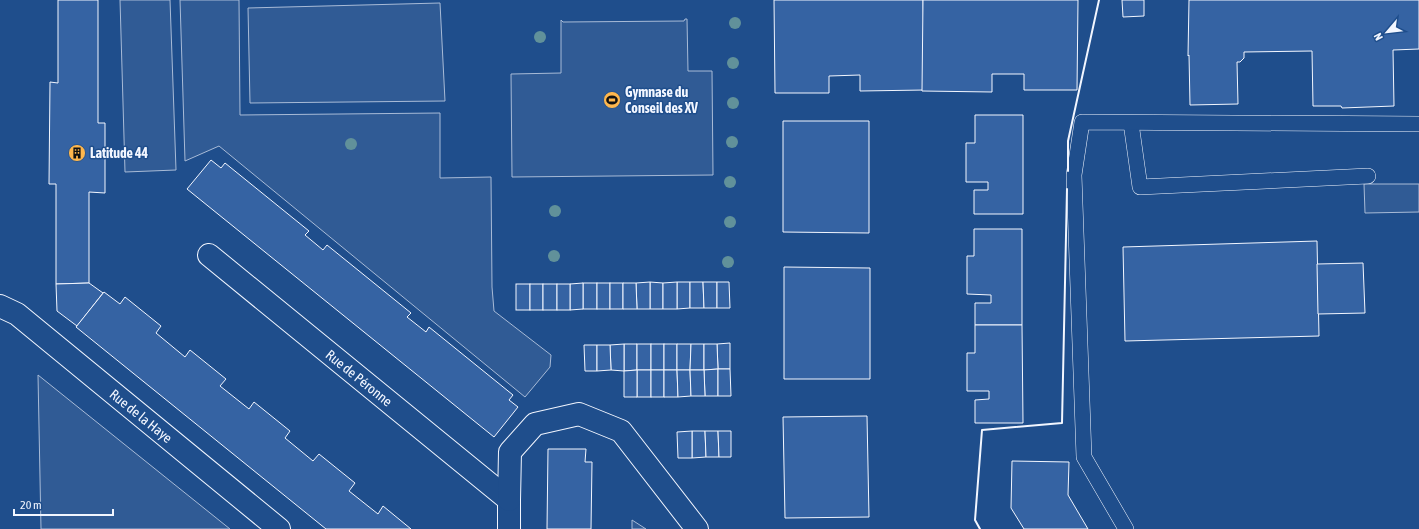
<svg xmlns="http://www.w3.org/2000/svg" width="1419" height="529" font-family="'Asap Condensed',sans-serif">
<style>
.built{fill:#305b95;stroke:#a8bbd7}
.building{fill:#3563a3;stroke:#f2f6ff}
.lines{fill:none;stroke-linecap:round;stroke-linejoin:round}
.service-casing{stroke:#f2f6ff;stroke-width:16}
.minor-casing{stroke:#f2f6ff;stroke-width:24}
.service{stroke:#1f4e8c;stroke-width:15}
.minor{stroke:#1f4e8c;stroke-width:22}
.wall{stroke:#f2f6ff;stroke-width:2}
.tree{fill:#61919a}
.labels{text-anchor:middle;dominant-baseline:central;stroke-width:3;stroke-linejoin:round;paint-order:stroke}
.poi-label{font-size:14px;font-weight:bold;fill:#f2f6ff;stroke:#1f4e8c;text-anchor:start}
.street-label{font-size:14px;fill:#f2f6ff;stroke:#1f4e8c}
</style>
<rect width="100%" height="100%" fill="#1f4e8c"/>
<g class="built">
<path d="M120 0H170L176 170 125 172Z"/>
<path d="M180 0H239L240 115 440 113V178L491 177 492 287 494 311 551 355 550 367 525 397 219 146 185 161Z"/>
<path d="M440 3 445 101 250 103 248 8Z"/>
<path d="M685 19H687L688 71H712L713 175 512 177 511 74 561 73V20L563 22 684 21Z"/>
<path d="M1364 184H1419V212L1365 213Z"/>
<path d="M38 375 230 529H41Z"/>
<path d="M632 520 646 529H632Z"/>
</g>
<g class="building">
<path d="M58 0H98V123H105V193L89 192V283L56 284V184H49L50 82 58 83Z"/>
<path d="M774 0H923L925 90 860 91V75L829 76V93H775Z"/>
<path d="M923 0H1078L1077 90H1024V74H992V92L922 91Z"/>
<path d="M1122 0H1144V16L1123 17Z"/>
<path d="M1189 0H1419V49L1393 50 1394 106 1342 108 1341 106H1313L1312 51 1244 52V58L1240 62H1237L1238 104 1190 105 1189 55 1188 56Z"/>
<path d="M975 115H1023V214H974V190H988V182H966V143H975Z"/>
<path d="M783 121H869V233L783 232Z"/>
<path d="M211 160 221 168 225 163 309 231 305 235 323 250 327 245 411 313 407 317 426 332 429 327 513 395 509 400 518 407 494 437 187 189Z"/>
<path d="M974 229H1022V325H975V303H991V295L967 294V256H974Z"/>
<path d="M1317 241 1319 336 1125 341 1123 247Z"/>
<path d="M1363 263 1365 313 1318 314 1317 264Z"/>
<path d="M784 267 870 268V379H784Z"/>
<path d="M650 282 663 283V309H650Z"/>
<path d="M650 282V309H637L636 283Z"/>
<path d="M677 282H690V308L677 309Z"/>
<path d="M677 282V309H663V283Z"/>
<path d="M690 282H703L704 308H690Z"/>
<path d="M703 282H717V308H704Z"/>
<path d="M717 282H729L730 308H717Z"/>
<path d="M89 283 103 293 77 326 57 311 56 284Z"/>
<rect x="583" y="283" width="14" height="26"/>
<path d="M583 283V309L570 310V284Z"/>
<rect x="597" y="283" width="13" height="26"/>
<rect x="610" y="283" width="13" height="26"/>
<path d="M623 283H636L637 309H623Z"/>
<rect x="516" y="284" width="14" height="26"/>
<rect x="530" y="284" width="13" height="26"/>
<rect x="543" y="284" width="14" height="26"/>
<rect x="557" y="284" width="13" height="26"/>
<path d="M104 292 120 304 125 297 161 326 156 333 185 357 190 350 226 379 220 386 249 409 254 402 290 431 285 438 313 461 319 454 355 483 349 491 378 514 383 506 411 529H326L76 327Z"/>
<path d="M975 325H1022L1023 423H975V400L989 399V391H967V353H975Z"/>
<path d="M730 343V369H718L717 344Z"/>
<path d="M624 344H637V370L624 371Z"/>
<path d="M624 344V371L611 370 610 345Z"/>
<rect x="637" y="344" width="14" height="26"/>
<rect x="651" y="344" width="13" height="26"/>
<rect x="664" y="344" width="13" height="26"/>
<path d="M677 344H691L690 370H677Z"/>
<path d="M691 344H704V370H690Z"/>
<path d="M704 344H717L718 369 704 370Z"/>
<path d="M584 345H597V371H585Z"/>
<path d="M597 345H610L611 370 597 371Z"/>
<path d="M718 369V396H705L704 370Z"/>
<path d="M718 369H730L731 396H718Z"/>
<rect x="637" y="370" width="14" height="27"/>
<path d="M637 370V397H624V371Z"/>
<rect x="651" y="370" width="13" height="27"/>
<path d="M664 370H677L678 397H664Z"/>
<path d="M677 370H690L691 396 678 397Z"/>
<path d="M690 370H704L705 396H691Z"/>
<path d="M867 416 869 517 785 518 783 417Z"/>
<path d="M692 431H705L706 457 692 458Z"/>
<path d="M692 431V458H678L677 432Z"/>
<path d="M705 431H718L719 457H706Z"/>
<path d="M718 431H731V457H719Z"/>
<path d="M548 449H586L585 462H592L591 529H547Z"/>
<path d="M1012 461 1069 462 1068 495 1088 529H1024L1011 508Z"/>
</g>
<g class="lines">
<g class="service-casing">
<g id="service">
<path d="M1131 123 1140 187 1368 176"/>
<path d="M1126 529 1084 457 1074 175 1082 122 1419 124"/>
</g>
</g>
<g class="minor-casing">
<g id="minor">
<path d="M209 255 509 500V529"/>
<path d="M0 306 17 314 279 529"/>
<path d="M509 500 510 452 535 424 579 414 621 431 697 529"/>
</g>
</g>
<use href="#service" class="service"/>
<use href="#minor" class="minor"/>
<g class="wall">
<path d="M1068 171V141L1099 0"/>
<path d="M980 529 975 520 982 430 1062 423 1067 189"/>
</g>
</g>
<g class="tree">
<circle cx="735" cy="23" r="6"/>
<circle cx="540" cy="37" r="6"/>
<circle cx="733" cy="63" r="6"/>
<circle cx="733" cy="103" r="6"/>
<circle cx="732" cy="142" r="6"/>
<circle cx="351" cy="144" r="6"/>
<circle cx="730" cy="182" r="6"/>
<circle cx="555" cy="211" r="6"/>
<circle cx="730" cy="222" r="6"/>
<circle cx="554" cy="256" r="6"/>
<circle cx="728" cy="262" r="6"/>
</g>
<defs>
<g id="stadium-disc" transform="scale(0.9)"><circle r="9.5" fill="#ffb74d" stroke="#1f4e8c"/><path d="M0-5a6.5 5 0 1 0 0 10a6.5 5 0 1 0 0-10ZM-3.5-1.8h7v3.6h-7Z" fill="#111"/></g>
<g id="building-disc" transform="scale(0.9)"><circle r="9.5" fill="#ffb74d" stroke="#1f4e8c"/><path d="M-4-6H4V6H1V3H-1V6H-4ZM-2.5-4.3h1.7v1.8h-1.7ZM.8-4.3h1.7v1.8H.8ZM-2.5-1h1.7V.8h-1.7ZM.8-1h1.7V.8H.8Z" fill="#111"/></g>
</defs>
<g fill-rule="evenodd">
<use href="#stadium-disc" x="612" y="100"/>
<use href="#building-disc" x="77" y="153"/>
</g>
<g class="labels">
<g class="poi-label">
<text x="625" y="92">Gymnase du<tspan x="625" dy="16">Conseil des XV</tspan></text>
<text x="90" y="153">Latitude 44</text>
</g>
<g class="street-label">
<text transform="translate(359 378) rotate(39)">Rue de Péronne</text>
<text transform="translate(141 416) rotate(39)">Rue de la Haye</text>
</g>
</g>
<g transform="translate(1387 32) rotate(242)" stroke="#1f4e8c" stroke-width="3" paint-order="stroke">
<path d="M0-3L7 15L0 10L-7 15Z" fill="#f2f6ff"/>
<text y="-6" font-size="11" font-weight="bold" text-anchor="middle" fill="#f2f6ff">N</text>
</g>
<path d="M14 509v6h99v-6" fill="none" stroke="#f2f6ff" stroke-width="2"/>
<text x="20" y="509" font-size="12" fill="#f2f6ff" stroke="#1f4e8c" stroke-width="3" paint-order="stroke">20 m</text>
</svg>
